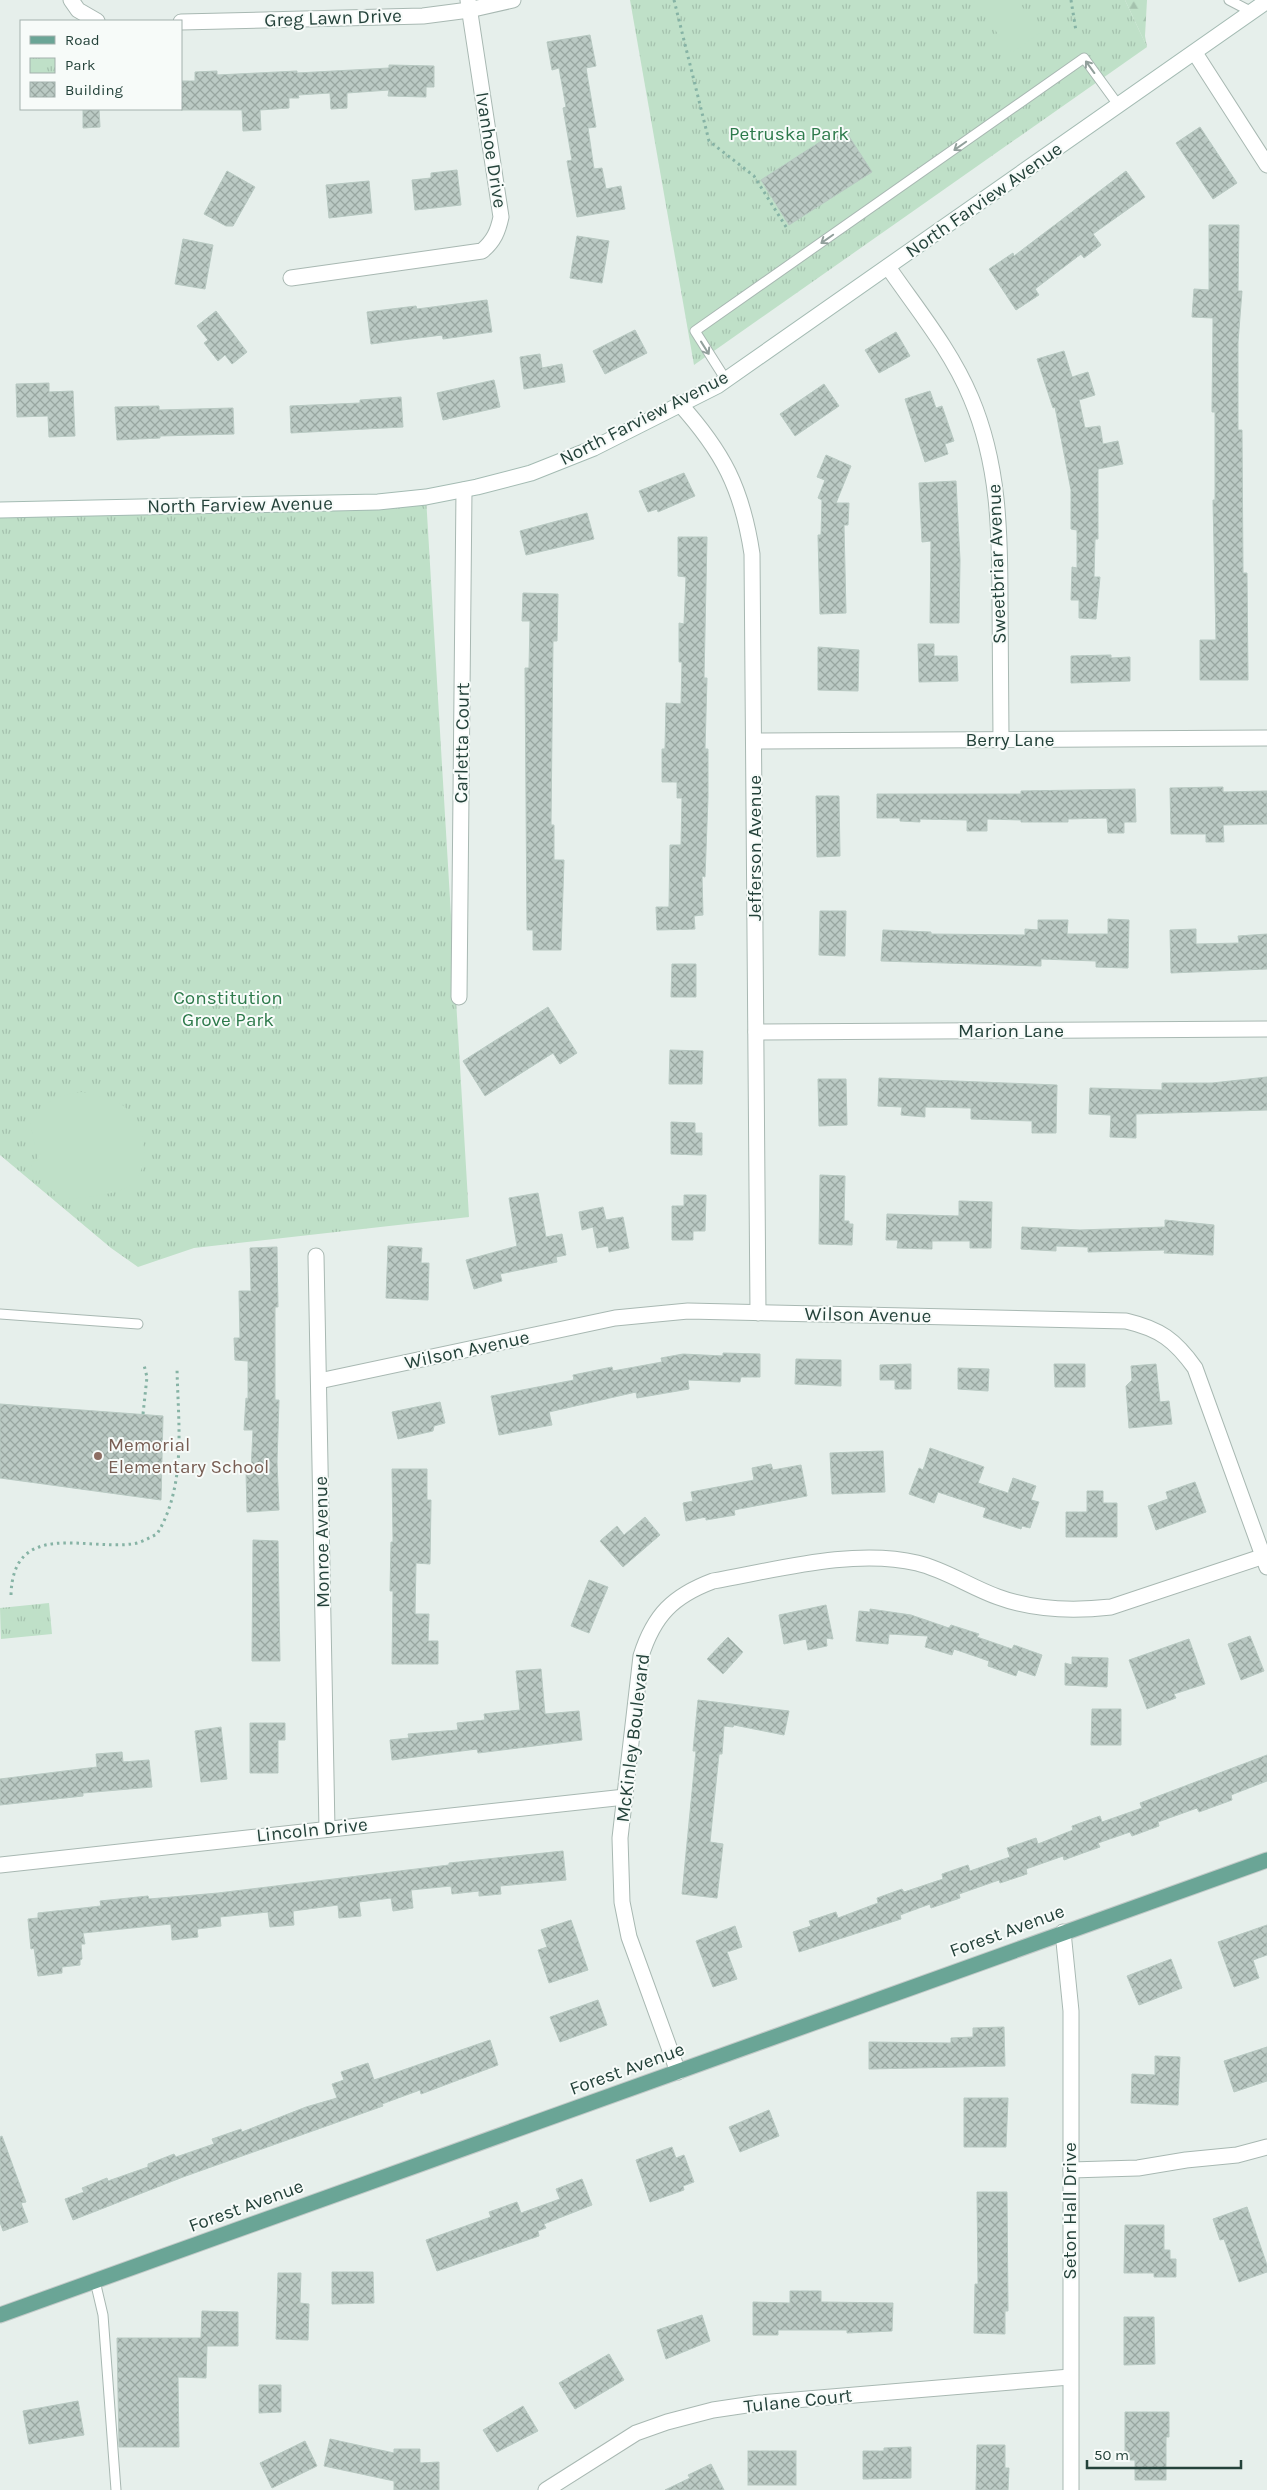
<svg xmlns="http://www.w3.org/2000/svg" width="1267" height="2490" font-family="Karla,sans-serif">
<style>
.forest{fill:url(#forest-firs)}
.park{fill:url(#park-tufts)}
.pitch{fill:#bfe0c8}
.building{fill:url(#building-cross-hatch);stroke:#b8c9c2}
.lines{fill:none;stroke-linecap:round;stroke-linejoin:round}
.lane-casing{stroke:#a8b8b2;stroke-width:11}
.street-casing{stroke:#a8b8b2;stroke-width:17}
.secondary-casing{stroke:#a4bbb3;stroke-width:17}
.primary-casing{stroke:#c2cac8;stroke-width:17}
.path{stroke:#86b3a5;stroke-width:3;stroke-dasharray:2.5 4;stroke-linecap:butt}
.lane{stroke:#fff;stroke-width:9}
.street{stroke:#fff;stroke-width:15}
.secondary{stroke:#fff;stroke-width:15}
.primary{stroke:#6aa596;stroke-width:15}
.oneway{stroke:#92a09c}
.education-dot{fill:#8d6e63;stroke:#f7fbf9;stroke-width:2}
.labels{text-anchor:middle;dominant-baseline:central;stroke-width:4;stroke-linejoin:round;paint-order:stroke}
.street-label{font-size:19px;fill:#24423a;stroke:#f7fbf9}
.park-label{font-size:19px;fill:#2d7a4b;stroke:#f7fbf9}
.education-label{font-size:19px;fill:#785e54;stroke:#f7fbf9;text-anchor:start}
</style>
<defs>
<pattern id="forest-firs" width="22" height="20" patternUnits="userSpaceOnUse" patternTransform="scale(1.25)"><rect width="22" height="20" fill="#bfe0c8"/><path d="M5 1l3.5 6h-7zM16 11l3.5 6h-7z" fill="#a4c1ad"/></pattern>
<pattern id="park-tufts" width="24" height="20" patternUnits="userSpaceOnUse" patternTransform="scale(1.25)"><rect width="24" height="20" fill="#bfe0c8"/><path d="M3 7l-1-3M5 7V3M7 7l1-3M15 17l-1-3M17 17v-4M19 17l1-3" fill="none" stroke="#a4c1ad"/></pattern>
<pattern id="building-cross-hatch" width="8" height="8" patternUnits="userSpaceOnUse" patternTransform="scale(1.25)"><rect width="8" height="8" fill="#bbcac4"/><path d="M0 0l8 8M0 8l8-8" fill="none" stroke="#98a6a0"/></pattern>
</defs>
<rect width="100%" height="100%" fill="#e6efeb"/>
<path class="forest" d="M1125 0H1147L1145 36 1147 47Z"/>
<g class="park">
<path d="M630 0H1125L1147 47 694 365Z"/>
<path d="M426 497 469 1217 194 1248 138 1267 111 1248 0 1155V510Z"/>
<path d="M49 1603 52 1634 1 1639 0 1608Z"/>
</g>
<g class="pitch">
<path d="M973 0H1017L1041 32 1012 53Z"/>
<path d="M82 1092C97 1096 114 1097 126 1108 146 1125 153 1170 129 1186 115 1196 79 1197 61 1200L40 1180 34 1181 31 1162 38 1160 30 1123C41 1102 60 1094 82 1092Z"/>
</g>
<g class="building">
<path d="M590 35 596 66 586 68 596 127 588 128 594 169 602 168 606 189 621 186 625 209 577 217 567 161 572 160 563 108 566 107 559 68 552 70 547 42Z"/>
<path d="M389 65 434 66V87H426V97L388 96 389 90 347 93V108L331 109 330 93 298 95 299 98H289V108L260 110 261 130 243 131 242 110H181V81H195V72L217 71V75L297 71V73L389 68Z"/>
<path d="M83 109H99L100 127 83 128Z"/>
<path d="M843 127 872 172 789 225 761 180Z"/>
<path d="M1200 127 1237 183 1213 199 1176 143Z"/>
<path d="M457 170 461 205 415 210 412 180 431 178V173Z"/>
<path d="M227 171 255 187 233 226H226L204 214Z"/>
<path d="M1126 171 1145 197 1093 234 1101 245 1084 258 1081 254 1035 289 1039 295 1016 310 989 269 1013 253 1014 256Z"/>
<path d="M369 181 372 213 329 218 326 185Z"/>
<path d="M1209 225H1239L1238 291H1242L1238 342V430H1242L1243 573H1247L1248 680H1200V640H1216L1213 500H1215V412H1212L1213 318 1192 317 1194 289 1209 290Z"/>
<path d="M577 236 609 241 602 283 570 278Z"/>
<path d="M183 239 213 245 205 289 175 284Z"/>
<path d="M487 300 492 332 443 339 442 335 371 344 367 312 416 306 417 309Z"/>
<path d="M216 311 247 352 232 364 225 355 218 361 204 343 208 340 197 326Z"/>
<path d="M635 330 647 353 605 374 593 351Z"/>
<path d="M896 332 910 356 879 373 865 350Z"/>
<path d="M1064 351 1072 377 1088 372 1095 395 1079 400 1085 428 1100 426 1103 444 1118 441 1123 464 1098 469V539H1095L1094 577H1100L1096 619 1079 618V600H1071L1072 567 1077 568V530L1071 529V490L1055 407 1053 408 1037 359Z"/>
<path d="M540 354 542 368 562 364 565 382 524 389 520 357Z"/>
<path d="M494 380 500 407 443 420 437 393Z"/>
<path d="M49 383V392L73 391 75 436 49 437 48 416 17 417 16 384Z"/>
<path d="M824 384 839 406 795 436 780 414Z"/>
<path d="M930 391 936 408 942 406 954 441 945 444 948 454 925 462 905 399Z"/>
<path d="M401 397 403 427 291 433 290 406 360 403V400Z"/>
<path d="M159 406V410L233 408 234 434 160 436V438L117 440 115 407Z"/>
<path d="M826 455 851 466 836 503H849L848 525H844L846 613 820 614 818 535H821L822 500 818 498 825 480 817 477Z"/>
<path d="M684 473 695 496 658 512 657 509 648 512 639 491Z"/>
<path d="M956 481 960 560 959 623H930L931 541 922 542 919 483Z"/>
<path d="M587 513 594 539 526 555 520 531Z"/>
<path d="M678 537H707L704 678H707L705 749H708V797L705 877 702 876 703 915 694 916 695 929 657 930 656 907H669L670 845H681L682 798H677V782H662V749H665L666 703 681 704 682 662H679V623L684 624 686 577 678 576Z"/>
<path d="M523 593 558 594 557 641H553L551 825H554V860H564L561 950H533V930H527L525 668H529L530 621H522Z"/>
<path d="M918 644H934V656H957L958 681 919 682Z"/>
<path d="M818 647 859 650 858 691 818 690Z"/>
<path d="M1111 655V658L1130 657V681L1071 683V656Z"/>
<path d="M1223 787V792L1267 791V824L1223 825 1224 842H1206V834H1171L1170 788Z"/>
<path d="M1135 789 1136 822H1124V833H1108L1107 818 1068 819V822H1021V820L987 819V831H967V820L920 819V822L900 821V818H877V794H1021V791Z"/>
<path d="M816 796H839L840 856 817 857Z"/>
<path d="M820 911H846L845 956 819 955Z"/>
<path d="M1108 919 1129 920 1128 968 1096 967V961L1041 959V966L881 961 883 930 931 932V934L1025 935V929L1038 930V920H1068L1067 934H1108Z"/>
<path d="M1196 929V944L1239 943 1238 936 1267 934V969L1171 973 1170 930Z"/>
<path d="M672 964H696V997H671Z"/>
<path d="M548 1007 577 1053 560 1064 553 1053 485 1096 463 1061Z"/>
<path d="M670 1050 703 1051 702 1084H669Z"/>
<path d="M1267 1077V1110L1136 1114V1138L1110 1137 1111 1115 1089 1114 1090 1088 1162 1090V1083H1212Z"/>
<path d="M879 1078 1057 1085 1056 1133H1032V1121L971 1119V1108L925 1107V1117L901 1115 902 1107 878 1106Z"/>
<path d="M818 1079H846L847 1125 819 1126Z"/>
<path d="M671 1122 695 1123V1133H702V1155L671 1154Z"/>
<path d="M820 1175 845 1176 844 1221H849V1224H853L852 1245 819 1244Z"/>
<path d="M538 1193 546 1237 562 1234 566 1255 556 1257 557 1262 500 1274 502 1281 474 1289 466 1260 517 1246 509 1198Z"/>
<path d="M684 1195H706L705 1231H693V1240H672V1206H684Z"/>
<path d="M959 1201 992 1202 991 1248H970V1241H932V1249L897 1248 898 1240H886L887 1214 959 1216Z"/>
<path d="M603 1207 606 1220 623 1217 629 1248 609 1252 608 1246 597 1248 593 1227 582 1230 579 1212Z"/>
<path d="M1165 1220 1214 1225 1213 1255 1164 1253 1165 1250 1088 1252V1247L1056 1246V1251L1021 1249 1022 1227 1080 1230 1165 1227Z"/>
<path d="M388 1246 422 1248 421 1263H429L428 1300 386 1298Z"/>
<path d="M277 1247 278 1307H275V1400H279L277 1462 279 1510 247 1512 246 1471H251L253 1430H244L246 1398 248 1399V1361L235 1360 234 1338H240L239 1291H251L250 1248Z"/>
<path d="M723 1353 760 1354V1377H741L740 1382 688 1380 689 1389 637 1398 636 1392 549 1412 552 1425 499 1435 491 1396 574 1380 573 1375 612 1367 613 1371 662 1362 661 1358 683 1354 723 1356Z"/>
<path d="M796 1359 841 1360V1386L795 1384Z"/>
<path d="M911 1364V1389H895V1380H880V1365Z"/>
<path d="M1054 1364H1085V1387H1055Z"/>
<path d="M1156 1364 1160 1402 1169 1401 1172 1424 1129 1428 1126 1386 1132 1380 1131 1366Z"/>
<path d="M958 1368 989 1369 988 1391 958 1389Z"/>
<path d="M440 1402 445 1423 434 1426 433 1431 398 1439 392 1412Z"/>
<path d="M0 1404 163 1416 161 1500 0 1478Z"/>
<path d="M930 1448 984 1467 978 1483 1008 1493 1013 1478 1036 1486 1031 1500 1039 1502 1030 1528 1022 1526 1021 1529 983 1517 986 1508 938 1492 934 1503 909 1494 919 1468 923 1470Z"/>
<path d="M883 1451 885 1492 832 1494 830 1453Z"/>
<path d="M771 1464 773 1470 801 1465 807 1496 734 1510 735 1515 706 1520V1517L686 1521 683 1503 693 1501 691 1492 754 1480 752 1468Z"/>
<path d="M392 1469H427V1500H431L430 1564 416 1563 415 1614H429L428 1641H438V1664H392L393 1591H390L391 1542H393Z"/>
<path d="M1195 1482 1206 1512 1156 1530 1148 1506 1168 1499 1166 1492Z"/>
<path d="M1087 1491H1103V1503H1117V1537H1066V1512H1087Z"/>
<path d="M645 1517 660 1535 623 1567 600 1541 617 1526 624 1535Z"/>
<path d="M253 1540 278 1541 280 1661H252Z"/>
<path d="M589 1580 608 1587 589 1633 571 1626Z"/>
<path d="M826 1605 833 1639 826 1638 827 1646 808 1650 806 1639 784 1644 779 1615Z"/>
<path d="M870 1609 911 1615 949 1628 951 1625 979 1634 977 1637 1012 1649 1014 1645 1042 1655 1035 1676 1018 1670 1016 1676 988 1666 989 1661 954 1649 952 1655 925 1647 928 1636 889 1634 888 1644 856 1641 859 1611 870 1612Z"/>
<path d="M1250 1636 1264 1671 1241 1680 1228 1644Z"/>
<path d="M728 1637 743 1652 723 1674 707 1659Z"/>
<path d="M1189 1639 1205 1684 1174 1694 1176 1698 1147 1709 1129 1660Z"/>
<path d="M1072 1657 1108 1658 1107 1687 1065 1685V1663L1072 1665Z"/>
<path d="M541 1669 545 1714 579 1711 582 1740 478 1753 477 1749 392 1760 390 1740 409 1738 408 1734 458 1730 457 1723 485 1720 484 1714 520 1710 516 1671Z"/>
<path d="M698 1700 789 1711 784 1735 734 1725 733 1727 724 1726 722 1754H719L710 1842 723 1844 717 1898 682 1894 696 1751H693Z"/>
<path d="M1092 1709H1121V1745H1091Z"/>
<path d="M250 1723H285V1740H278V1773H250Z"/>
<path d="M221 1727 227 1779 201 1782 195 1731Z"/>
<path d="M122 1752 123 1762 149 1760 152 1787 83 1793V1796L0 1805V1779L97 1767 96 1754Z"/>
<path d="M1267 1755V1781L1231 1795 1232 1800 1199 1812 1197 1808 1158 1822 1159 1826 1132 1836 1130 1832 1098 1843 1100 1847 1083 1853 1064 1860 1063 1856 1026 1869 1027 1874 1000 1883 999 1880 959 1894 960 1898 931 1908 930 1904 900 1915 901 1919 799 1952 793 1932 811 1926 809 1921 836 1912 838 1918 878 1903 877 1898 902 1889 904 1892 943 1879 942 1874 968 1865 970 1871 1010 1857 1007 1848 1036 1838 1038 1844 1073 1830 1072 1826 1100 1816 1102 1822 1142 1808 1140 1803Z"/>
<path d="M563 1851 566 1880 500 1886 501 1894 479 1896V1891L452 1894 451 1886 411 1890 413 1908 393 1911 391 1898 359 1902 361 1916 339 1918 338 1905 293 1911 294 1925 270 1927 268 1912 220 1917 221 1926 197 1929 198 1937 172 1940 171 1924 83 1933 85 1944H81L82 1959 80 1960V1965L62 1967V1973L38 1976 34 1948 31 1949 28 1919 38 1918V1913L101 1906 100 1901 148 1896 149 1899 218 1893 449 1865V1863Z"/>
<path d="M571 1920 588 1970 549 1983 538 1950 547 1947 541 1930Z"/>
<path d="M1267 1925V1955L1253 1960 1259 1978 1234 1987 1218 1942Z"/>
<path d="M735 1926 742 1947 727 1952 737 1979 713 1987 696 1941Z"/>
<path d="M1171 1959 1182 1988 1139 2005 1127 1976Z"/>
<path d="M598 2000 607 2025 560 2042 550 2017Z"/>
<path d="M1004 2027 1005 2066 869 2069V2042L951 2043V2038L973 2037V2028Z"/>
<path d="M490 2040 498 2065 421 2094 420 2090 382 2104 383 2106 183 2177 73 2220 65 2199 84 2192 82 2188 107 2178 108 2181 148 2167V2164L174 2154 176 2157 214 2144 212 2139 241 2129 242 2132 306 2107 337 2098 332 2084 344 2080 341 2072 368 2063 374 2080Z"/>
<path d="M1267 2047V2081L1234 2092 1224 2061Z"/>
<path d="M1155 2056 1180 2057 1178 2105 1131 2103 1132 2074 1155 2075Z"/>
<path d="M964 2098H1008L1006 2147H964Z"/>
<path d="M769 2110 779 2136 740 2152 729 2127Z"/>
<path d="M2 2136 26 2202 21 2203 28 2222 3 2231 0 2222V2137Z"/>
<path d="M672 2147 676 2158 684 2155 694 2182 683 2186 684 2190 650 2202 636 2160Z"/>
<path d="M582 2179 592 2205 544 2224 546 2228 538 2231 539 2236 437 2271 426 2240 491 2217 489 2212 517 2202 521 2213 560 2199 556 2189Z"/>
<path d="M977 2192H1007L1008 2311H1005V2334L974 2333 975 2284H978Z"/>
<path d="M1247 2207 1267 2265V2272L1239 2282 1224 2239 1220 2240 1213 2219Z"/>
<path d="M1125 2225H1164V2250H1170V2259H1176V2277H1154V2273H1124Z"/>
<path d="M332 2272H373L374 2303 332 2304Z"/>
<path d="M278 2273H301L300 2303 309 2304 308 2340 276 2339Z"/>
<path d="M790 2291H821V2302L893 2303 892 2331 847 2333V2330H778V2335H753V2302L790 2303Z"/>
<path d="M202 2311 238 2312V2346H207L206 2378 178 2377 179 2447H119L117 2338H201Z"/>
<path d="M702 2315 710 2341 666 2359 657 2330Z"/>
<path d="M1124 2317H1154L1155 2364 1124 2365Z"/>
<path d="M609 2354 624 2380 575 2409 559 2383Z"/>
<path d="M259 2385H281V2412L259 2413Z"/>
<path d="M78 2401 84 2435 29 2444 23 2411Z"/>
<path d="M523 2406 538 2431 497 2452 483 2430Z"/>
<path d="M1125 2412H1169V2437H1166V2480H1135V2460H1125Z"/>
<path d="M330 2439 394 2453V2449H420V2463L439 2462V2490H394V2481L324 2466Z"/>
<path d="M305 2441 317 2466 272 2488 260 2463Z"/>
<path d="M977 2445H1005V2468H1009L1008 2490H976Z"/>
<path d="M911 2447V2478L863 2479V2451H884V2448Z"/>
<rect x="748" y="2451" width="48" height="34"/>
<path d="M711 2464 724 2490H665L690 2478 688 2475Z"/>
</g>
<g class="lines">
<g class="lane-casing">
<g id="lane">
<path d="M1229 0 1252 12"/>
<path d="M726 380 695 331 1084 58 1119 106"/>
<path d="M0 1314 138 1324"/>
<path d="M95 2281 103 2315 116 2490"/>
</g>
</g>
<g class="street-casing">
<g id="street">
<path d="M71 0 78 10 97 21"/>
<path d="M181 22 423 16 469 10 513 0"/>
<path d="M1195 53 1267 165"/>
<path d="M888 267C917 309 951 350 971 398 999 464 1000 532 1000 603 1000 649 1001 694 1001 740"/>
<path d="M291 278 482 251C494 241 498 231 501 217L468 0"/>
<path d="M679 403C723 452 742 488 752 554L758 1313"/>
<path d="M754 741 1267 738"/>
<path d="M459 997 464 490"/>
<path d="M756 1032 1267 1029"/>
<path d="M316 1256 327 1829"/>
<path d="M319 1381 615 1318 688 1311 1126 1321C1160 1329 1175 1340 1195 1368L1267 1567"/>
<path d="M0 1865 625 1797"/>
<path d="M1063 1932 1071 2011V2490"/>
<path d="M678 2072 629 1937 622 1902 620 1838 641 1656C654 1615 673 1596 713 1581 776 1570 854 1548 917 1563 946 1570 970 1587 998 1597 1033 1610 1074 1611 1111 1607L1267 1555"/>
<path d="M1071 2170 1138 2168 1186 2160 1237 2155 1267 2147"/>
<path d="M546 2490 636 2433 667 2422 713 2410 760 2403 1070 2377"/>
</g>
</g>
<g class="secondary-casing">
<path id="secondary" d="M0 510 378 502 426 497 477 487 531 473 594 448 717 386 1267 1"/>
</g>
<g class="primary-casing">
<path id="primary" d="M0 2315 1267 1860"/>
</g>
<g class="path">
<path d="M674 0 709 141 754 176 788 230"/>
<path d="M1071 0 1076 31"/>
<path d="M143 1414 147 1377 144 1365"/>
<path d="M11 1595C13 1520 84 1550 132 1544 141 1543 149 1538 157 1534 187 1485 178 1423 177 1368"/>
</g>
<use href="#lane" class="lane"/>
<use href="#street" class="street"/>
<use href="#secondary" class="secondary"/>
<use href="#primary" class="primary"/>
</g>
<defs><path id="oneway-shaft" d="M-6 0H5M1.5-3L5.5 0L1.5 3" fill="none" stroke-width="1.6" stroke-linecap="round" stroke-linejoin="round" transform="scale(1.25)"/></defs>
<g class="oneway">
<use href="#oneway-shaft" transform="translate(1090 67) rotate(-126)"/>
<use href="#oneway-shaft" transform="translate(960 146) rotate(145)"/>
<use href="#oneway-shaft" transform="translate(827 239) rotate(145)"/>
<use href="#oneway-shaft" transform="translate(705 348) rotate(58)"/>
</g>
<circle class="education-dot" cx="98" cy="1456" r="5"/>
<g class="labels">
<g class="street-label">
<text transform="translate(333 18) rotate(-2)">Greg Lawn Drive</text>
<text transform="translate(491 150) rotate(81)">Ivanhoe Drive</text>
<text transform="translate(984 200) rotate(-35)">North Farview Avenue</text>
<text transform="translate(644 418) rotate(-27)">North Farview Avenue</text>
<text transform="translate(240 505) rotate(-1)">North Farview Avenue</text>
<text transform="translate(997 564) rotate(-92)">Sweetbriar Avenue</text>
<text x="1010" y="740">Berry Lane</text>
<text transform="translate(462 743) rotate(-89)">Carletta Court</text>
<text transform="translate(755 848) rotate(-90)">Jefferson Avenue</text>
<text x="1011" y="1031">Marion Lane</text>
<text transform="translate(868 1315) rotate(1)">Wilson Avenue</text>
<text transform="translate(467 1350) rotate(-12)">Wilson Avenue</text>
<text transform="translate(322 1542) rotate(-91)">Monroe Avenue</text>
<text transform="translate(633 1738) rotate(-83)">McKinley Boulevard</text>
<text transform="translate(312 1830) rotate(-6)">Lincoln Drive</text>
<text transform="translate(1007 1931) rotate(-20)">Forest Avenue</text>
<text transform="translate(627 2069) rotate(-20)">Forest Avenue</text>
<text transform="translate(246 2206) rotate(-20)">Forest Avenue</text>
<text transform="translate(1070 2211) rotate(-90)">Seton Hall Drive</text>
<text transform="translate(798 2401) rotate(-6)">Tulane Court</text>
</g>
<g class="park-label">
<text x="789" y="134">Petruska Park</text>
<text x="228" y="998">Constitution<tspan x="228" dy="22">Grove Park</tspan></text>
</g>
<g class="education-label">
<text x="108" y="1445">Memorial<tspan x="108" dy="22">Elementary School</tspan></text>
</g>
</g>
<rect x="20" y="20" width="162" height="90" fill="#f7fbf9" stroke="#a3b1ad"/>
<rect x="30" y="36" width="25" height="8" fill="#6aa596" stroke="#a3b1ad"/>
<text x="65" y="45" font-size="15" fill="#24423a">Road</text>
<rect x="30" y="58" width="25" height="15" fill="url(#park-tufts)" stroke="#a3b1ad"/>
<text x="65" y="70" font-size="15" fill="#24423a">Park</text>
<rect x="30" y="82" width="25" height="15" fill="url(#building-cross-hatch)" stroke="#a3b1ad"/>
<text x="65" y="95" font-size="15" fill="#24423a">Building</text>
<path d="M1087 2460v8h154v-8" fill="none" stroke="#24423a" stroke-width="2.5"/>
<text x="1094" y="2460" font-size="15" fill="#24423a" stroke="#f7fbf9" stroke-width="4" paint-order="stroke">50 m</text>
</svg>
